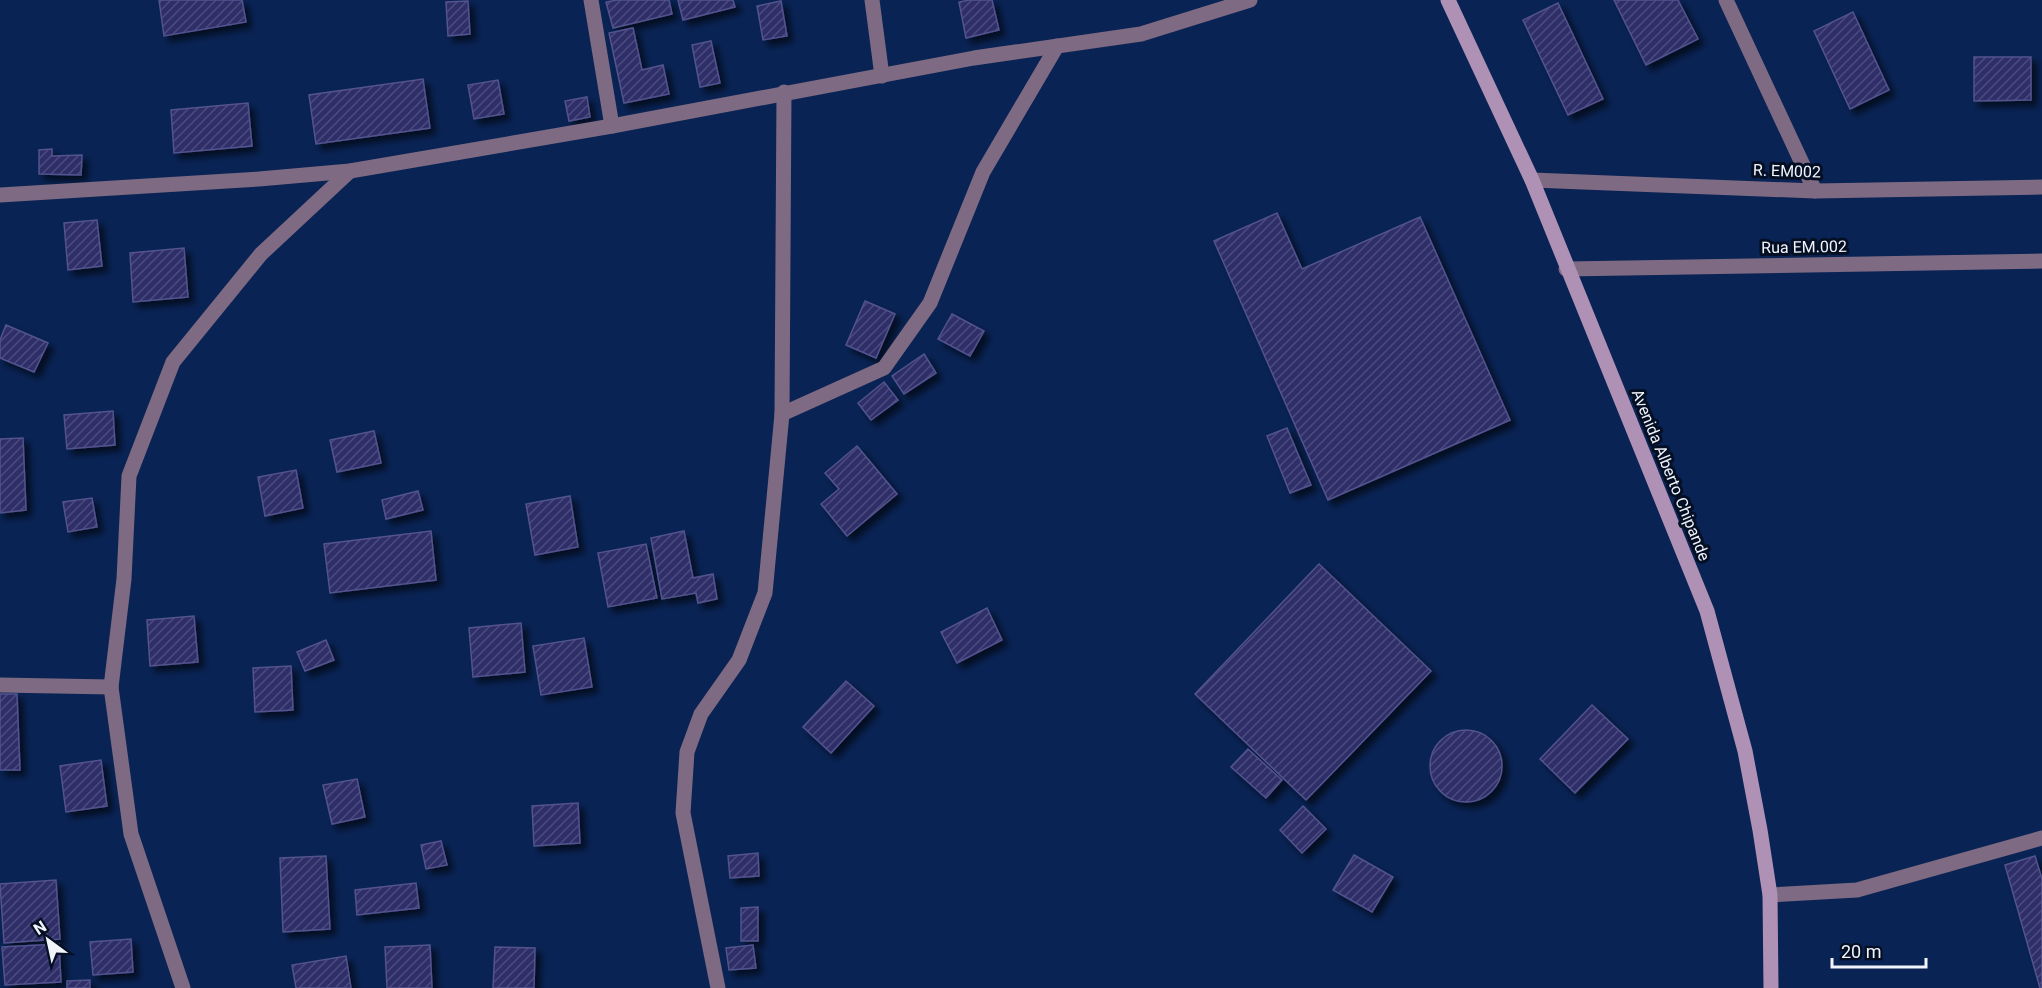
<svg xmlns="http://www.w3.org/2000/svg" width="2042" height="988" font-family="Roboto,sans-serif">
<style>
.building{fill:url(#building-hatch);stroke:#52538e;stroke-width:1.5;filter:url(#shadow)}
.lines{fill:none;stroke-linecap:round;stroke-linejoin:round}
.minor{stroke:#7e6a82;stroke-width:15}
.tertiary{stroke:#7e6a82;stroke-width:15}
.secondary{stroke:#b091b6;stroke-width:15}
.labels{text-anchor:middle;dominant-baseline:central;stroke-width:6;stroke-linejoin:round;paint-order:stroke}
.street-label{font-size:16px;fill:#f1f4fb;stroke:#040f24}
</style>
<defs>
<pattern id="building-hatch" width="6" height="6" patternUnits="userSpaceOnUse" patternTransform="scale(1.5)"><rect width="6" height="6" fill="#2f2d68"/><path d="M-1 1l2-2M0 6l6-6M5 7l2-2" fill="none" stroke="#4e4c7e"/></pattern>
<filter id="shadow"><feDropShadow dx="5.5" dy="5.5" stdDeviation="3" flood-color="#0009"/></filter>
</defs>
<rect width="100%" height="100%" fill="#092354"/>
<g class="building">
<path d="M159 0H242L246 22 164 36Z"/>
<path d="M617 0H669L672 14 613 28 606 2Z"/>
<path d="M678 0H733L735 7 683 20Z"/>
<path d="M969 0H992L999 30 966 38 959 2Z"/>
<path d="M1614 0H1678L1698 39 1646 65Z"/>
<path d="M468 1 470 34 448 36 446 2Z"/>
<path d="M781 1 787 36 763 40 757 6Z"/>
<path d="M1558 3 1603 99 1568 115 1523 20Z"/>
<path d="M1853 12 1889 90 1850 109 1814 31Z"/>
<path d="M633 28 642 70 663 65 669 94 624 103 609 33Z"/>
<path d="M711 41 720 83 700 87 692 45Z"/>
<path d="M1974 57H2031V100L1974 101Z"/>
<path d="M423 79 430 128 316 144 309 95Z"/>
<path d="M498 80 504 114 474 119 468 85Z"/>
<path d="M587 97 590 117 569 121 565 101Z"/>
<path d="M248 103 252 146 174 153 171 110Z"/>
<path d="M52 149V156L82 155 81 175 39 174V150Z"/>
<path d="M1277 213 1302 269 1420 217 1510 420 1328 500 1214 241Z"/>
<path d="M97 220 102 266 68 270 64 223Z"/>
<path d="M184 248 188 297 133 302 130 253Z"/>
<path d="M865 301 895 314 876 358 846 345Z"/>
<path d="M952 314 984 331 970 356 938 339Z"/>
<path d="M6 325 48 343 34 372 0 358V340Z"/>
<path d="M924 354 936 373 904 394 892 376Z"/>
<path d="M884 382 898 400 871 420 858 403Z"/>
<path d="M113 411 115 445 67 449 64 415Z"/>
<path d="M1287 428 1311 485 1290 493 1267 436Z"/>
<path d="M374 431 381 463 337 472 330 440Z"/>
<path d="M23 438 26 510 0 513V439Z"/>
<path d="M857 446 897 494 847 536 821 504 839 489 825 473Z"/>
<path d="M296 470 303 508 265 516 258 477Z"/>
<path d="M418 491 423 510 386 519 382 500Z"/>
<path d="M570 496 578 547 535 555 526 504Z"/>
<path d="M92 498 97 527 68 532 63 502Z"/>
<path d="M431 531 436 580 330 593 324 544Z"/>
<path d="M684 531 693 578 713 574 717 599 698 603 696 593 662 599 651 538Z"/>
<path d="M646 544 657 598 608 607 598 553Z"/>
<path d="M1319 564 1431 671 1306 800 1195 694Z"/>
<path d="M987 608 1002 640 957 663 941 632Z"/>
<path d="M194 616 198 662 150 666 147 620Z"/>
<path d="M521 623 525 672 473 677 469 628Z"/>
<path d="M584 638 592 687 541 695 533 646Z"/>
<path d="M326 640 334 660 305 671 297 652Z"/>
<path d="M291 666 293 710 255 712 253 668Z"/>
<path d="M846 681 874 706 831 753 803 727Z"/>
<path d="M0 694H17L20 770H0Z"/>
<path d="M1592 705 1628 739 1575 793 1540 759Z"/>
<circle cx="1466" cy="766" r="36"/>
<path d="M1248 749 1282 780 1266 798 1231 767Z"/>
<path d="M101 760 107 806 66 812 60 766Z"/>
<path d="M357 779 365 817 332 824 323 785Z"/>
<path d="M578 803 580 843 534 846 532 806Z"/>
<path d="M1303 806 1326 829 1302 853 1280 830Z"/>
<path d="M441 841 447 865 426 869 421 845Z"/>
<path d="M758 853 759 876 730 878 728 856Z"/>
<path d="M1354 855 1393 877 1372 912 1333 890Z"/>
<path d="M326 856 330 929 283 932 280 858Z"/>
<path d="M2035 856 2042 879V988H2040L2005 865Z"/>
<path d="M56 880 60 939 4 943 0 884Z"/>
<path d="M416 883 419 908 357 915 355 890Z"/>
<path d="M758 907V941H741V908Z"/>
<path d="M131 939 133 972 93 975 90 942Z"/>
<path d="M59 944 61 982 5 985 2 947Z"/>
<path d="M430 945 432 988H387L385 947Z"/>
<path d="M753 945 756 968 729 970 726 948Z"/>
<path d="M495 947 535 948 534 988H493Z"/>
<path d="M346 956 351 988H296L292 965Z"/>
<path d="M90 980V988H67V981Z"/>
</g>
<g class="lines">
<g class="minor">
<path d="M591 0 612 126"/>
<path d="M872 0 882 76"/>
<path d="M1726 0 1815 191"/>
<path d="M0 195 259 179 350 171 612 126 974 58 1141 34 1250 0"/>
<path d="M782 414 884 368 930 303 983 172 1057 46"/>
<path d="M0 685 111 687"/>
<path d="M1770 895 1857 890 2042 838"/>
<path d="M183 988 131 834 111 687 124 579 129 476 173 362 261 254 350 171"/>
<path d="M718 988 683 813 687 752 701 714 739 660 765 593 782 414 784 92"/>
</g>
<g class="tertiary">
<path d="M1532 180 1815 191 2042 187"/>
<path d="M1566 269 2042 261"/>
</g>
<path class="secondary" d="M1448 0 1532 180 1707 611 1745 751 1760 830 1770 895 1771 988"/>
</g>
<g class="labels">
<g class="street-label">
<text transform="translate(1787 171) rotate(2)">R. EM002</text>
<text transform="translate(1804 247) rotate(-1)">Rua EM.002</text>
<text transform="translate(1671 475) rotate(68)">Avenida Alberto Chipande</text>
</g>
</g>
<g transform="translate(48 940) rotate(327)" stroke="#040f24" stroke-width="4.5" paint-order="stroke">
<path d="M0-4.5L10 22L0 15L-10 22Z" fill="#f1f4fb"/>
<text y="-9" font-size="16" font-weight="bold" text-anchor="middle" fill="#f1f4fb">N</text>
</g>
<path d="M1832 958v9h94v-9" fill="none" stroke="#f1f4fb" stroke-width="3"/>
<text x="1841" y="958" font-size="18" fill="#f1f4fb" stroke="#040f24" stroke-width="4.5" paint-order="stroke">20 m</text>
</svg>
